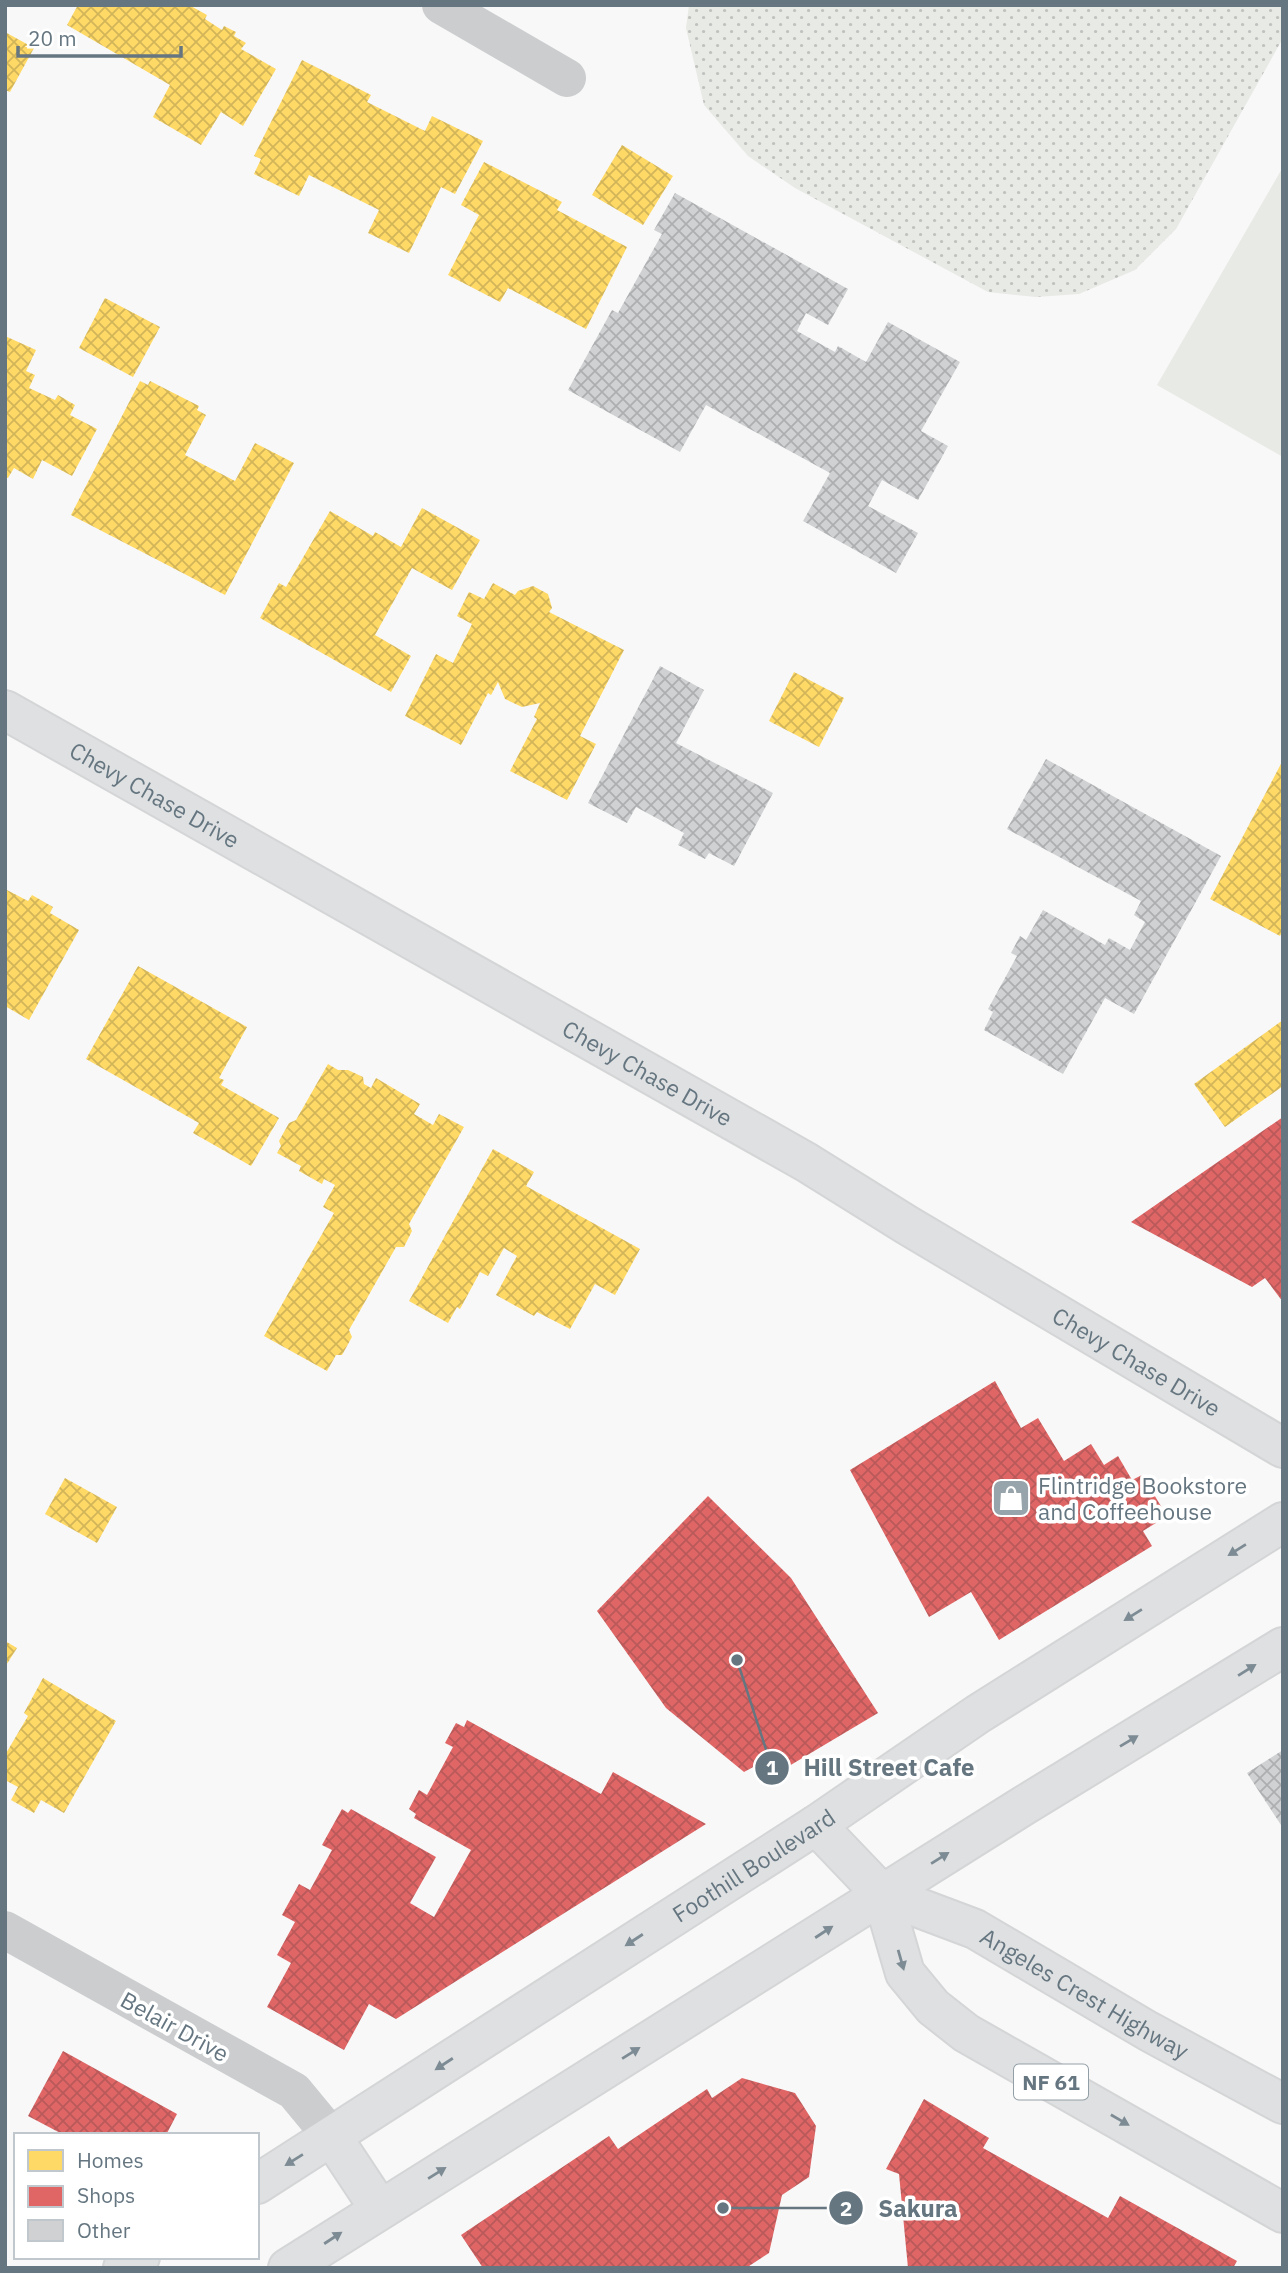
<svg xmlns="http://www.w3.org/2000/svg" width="1288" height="2273" font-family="'IBM Plex Sans',sans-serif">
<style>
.grass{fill:url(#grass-dots)}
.pitch{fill:#e8eae5}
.homes{fill:url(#homes-cross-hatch)}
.shops{fill:url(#shops-cross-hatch)}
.building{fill:url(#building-cross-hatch)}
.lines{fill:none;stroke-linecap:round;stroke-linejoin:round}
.major-casing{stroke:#d4d5d6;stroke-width:42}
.minor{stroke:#cbcdce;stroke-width:38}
.major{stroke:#dfe0e1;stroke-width:38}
.oneway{fill:#7d8b94}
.labels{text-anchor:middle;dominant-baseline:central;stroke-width:7;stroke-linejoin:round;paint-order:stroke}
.shield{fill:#fff;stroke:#939fa7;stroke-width:2}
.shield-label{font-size:21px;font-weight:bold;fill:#657681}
.street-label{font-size:23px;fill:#657681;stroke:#fff}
.poi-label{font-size:23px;fill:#657681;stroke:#fff;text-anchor:start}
.leader{fill:none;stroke:#657681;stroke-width:2.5}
.callout-dot{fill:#657681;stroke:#fff;stroke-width:2.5}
.mark-label{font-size:21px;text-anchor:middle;font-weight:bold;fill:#fff}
.callout-label{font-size:24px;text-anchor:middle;font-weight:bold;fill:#657681;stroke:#fff;stroke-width:7;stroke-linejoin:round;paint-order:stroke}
</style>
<defs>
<pattern id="grass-dots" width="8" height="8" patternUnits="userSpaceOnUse" patternTransform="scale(1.75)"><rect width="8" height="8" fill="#e8eae5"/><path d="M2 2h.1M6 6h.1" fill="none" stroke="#c0c2bf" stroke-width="1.8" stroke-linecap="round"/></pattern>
<pattern id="homes-cross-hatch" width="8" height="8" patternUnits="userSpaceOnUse" patternTransform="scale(1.75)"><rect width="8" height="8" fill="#ffd966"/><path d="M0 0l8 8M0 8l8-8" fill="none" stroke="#d2b559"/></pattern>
<pattern id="shops-cross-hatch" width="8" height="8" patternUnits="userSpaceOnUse" patternTransform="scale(1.75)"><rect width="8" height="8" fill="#e06666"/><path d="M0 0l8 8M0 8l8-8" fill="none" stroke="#b95959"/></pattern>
<pattern id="building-cross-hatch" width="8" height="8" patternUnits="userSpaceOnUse" patternTransform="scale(1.75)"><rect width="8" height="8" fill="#cfd1d2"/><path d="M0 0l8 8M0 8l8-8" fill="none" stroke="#acaeb0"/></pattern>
</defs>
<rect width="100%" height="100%" fill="#f8f8f8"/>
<path class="grass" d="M689 5H1283V38L1176 229 1135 270 1079 294 1036 297 988 292 795 188 748 156 704 105 686 28Z"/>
<path class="pitch" d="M1283 167V457L1157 385Z"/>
<g class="homes">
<path d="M78 5H189L207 15 205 19 222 30 224 26 236 32 234 36 246 43 241 49 276 69 243 126 221 112 201 145 153 117 170 85 67 25Z"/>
<path d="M5 32 34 48 10 92 5 90Z"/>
<path d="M302 60 371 95 367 102 425 131 432 116 483 141 455 194 441 187 409 253 368 233 379 210 309 175 299 196 254 174 261 159 254 156Z"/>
<path d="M622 145 673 176 643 225 592 195Z"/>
<path d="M484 162 562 202 557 210 627 247 586 329 508 288 500 302 448 275 479 215 461 205Z"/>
<path d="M105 298 160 327 133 377 79 348Z"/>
<path d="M5 336 36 350 26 371 35 375 29 388 55 400 58 395 75 405 70 415 97 429 72 476 42 460 33 479 14 468 8 478 5 477Z"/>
<path d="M140 381 148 385 150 381 199 406 197 410 206 415 185 455 235 481 255 443 294 463 225 595 71 515Z"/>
<path d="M422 508 480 540 452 590 412 568 375 635 411 656 391 692 260 618 279 583 286 587 330 511 373 536 375 532 401 547Z"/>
<path d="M493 583 515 595 518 591 533 586 548 594 552 608 549 612 624 650 580 736 596 744 567 800 510 771 537 719 534 717 540 703 522 707 505 699 498 682 491 695 488 693 461 745 405 716 436 654 453 663 472 624 457 616 469 592 484 599Z"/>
<path d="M794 672 844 698 819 747 769 721Z"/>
<path d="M1283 760V930L1280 936 1210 899Z"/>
<path d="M5 889 28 901 32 895 53 907 50 913 79 930 29 1020 5 1006Z"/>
<path d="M138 966 247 1027 219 1078 224 1080 221 1085 279 1118 251 1166 193 1133 199 1123 86 1059Z"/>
<path d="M1283 1020V1086L1225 1127 1194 1084Z"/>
<path d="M328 1064 338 1070H348L363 1077 364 1084 371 1088 376 1078 420 1104 414 1114 433 1125 439 1114 464 1127 409 1224 412 1231 404 1247H396L349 1330 352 1337 342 1355H336L327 1371 264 1336 334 1213 323 1207 335 1185 324 1179 322 1184 299 1171 301 1166 277 1153 281 1146 279 1141 289 1123 296 1120Z"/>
<path d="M493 1149 534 1172 526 1186 640 1249 615 1295 595 1284 570 1329 537 1312 534 1316 496 1295 517 1256 504 1248 488 1276 480 1272 460 1309 457 1307 448 1323 409 1301Z"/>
<path d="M65 1478 117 1507 97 1543 45 1514Z"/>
<path d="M5 1641 17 1648 5 1667Z"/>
<path d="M43 1678 116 1721 64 1813 41 1800 34 1813 11 1800 18 1787 5 1780V1755L28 1716 24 1713Z"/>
</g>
<g class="shops">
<path d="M1283 1117V1302L1265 1278 1252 1287 1131 1222Z"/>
<path d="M995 1381 1021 1428 1038 1418 1064 1461 1091 1444 1104 1465 1118 1456 1132 1480 1142 1475 1167 1516 1143 1531 1152 1546 999 1640 971 1592 929 1617 850 1470Z"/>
<path d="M708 1496 791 1578 878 1713 784 1769 770 1758 744 1772 666 1708 597 1611Z"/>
<path d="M467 1720 601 1794 613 1772 706 1824 396 2019 369 2004 344 2050 267 2007 291 1963 277 1955 295 1922 282 1915 299 1884 310 1890 332 1850 322 1845 342 1809 348 1813 351 1809 436 1857 410 1903 434 1917 471 1850 414 1818 416 1814 409 1809 419 1790 427 1795 453 1747 445 1743 456 1723 464 1727Z"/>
<path d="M63 2051 177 2114 166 2135H64L28 2116Z"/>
<path d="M742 2078 795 2093 816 2126 809 2177 782 2195 769 2253 746 2268H483L461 2235 609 2136 618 2149 707 2089 712 2098Z"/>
<path d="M924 2099 989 2138 983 2148 1108 2218 1120 2196 1237 2261 1233 2268H908L899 2174 886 2169Z"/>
</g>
<g class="building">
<path d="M675 193 848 289 828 325 806 313 797 331 835 352 838 346 866 362 888 322 960 362 921 431 948 446 918 500 882 480 868 506 918 533 896 573 803 521 830 473 706 405 680 452 568 390 612 310 618 313 662 234 654 230Z"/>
<path d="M660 666 704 690 676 743 773 793 734 866 709 853 705 859 678 845 684 833 636 807 627 823 588 803Z"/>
<path d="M1046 759 1221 856 1134 1014 1105 998 1063 1074 984 1030 993 1012 988 1009 1017 956 1011 953 1020 936 1026 940 1043 910 1105 945 1109 938 1130 950 1145 922 1134 915 1141 901 1007 829Z"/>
<path d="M1283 1750V1828L1247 1773Z"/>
</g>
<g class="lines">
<g class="major-casing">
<g id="major">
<path id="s1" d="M5 710 806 1162 907 1225 1283 1448"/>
<path id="s2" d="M816 1825 882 1894 975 1929 1148 2031 1283 2104"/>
<path d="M882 1894 905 1973 933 2007 966 2033 1283 2213"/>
<path d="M332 2137 379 2208"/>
<path id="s3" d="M257 2184 816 1825 978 1714 1283 1522"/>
<path d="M123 2268 140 2257"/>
<path d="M288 2268 1023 1806 1283 1647"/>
</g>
</g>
<g class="minor">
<path d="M441 5 567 78"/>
<path d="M5 1930 294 2091 332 2137"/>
</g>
<use href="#major" class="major"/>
</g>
<defs><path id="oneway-solid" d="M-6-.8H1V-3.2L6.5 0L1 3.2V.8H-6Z" transform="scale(1.75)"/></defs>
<g class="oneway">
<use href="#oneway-solid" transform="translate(1237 1550) rotate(148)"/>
<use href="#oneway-solid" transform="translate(1133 1615) rotate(148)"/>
<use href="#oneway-solid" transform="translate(1247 1670) rotate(-32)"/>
<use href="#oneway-solid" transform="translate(1129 1741) rotate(-31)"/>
<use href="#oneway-solid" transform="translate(940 1858) rotate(-32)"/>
<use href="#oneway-solid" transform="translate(824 1932) rotate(-33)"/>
<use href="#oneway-solid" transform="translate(634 1940) rotate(147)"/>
<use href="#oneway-solid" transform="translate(901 1960) rotate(74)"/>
<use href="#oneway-solid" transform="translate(631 2053) rotate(-32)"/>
<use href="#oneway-solid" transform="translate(444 2064) rotate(147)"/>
<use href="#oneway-solid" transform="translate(1120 2120) rotate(30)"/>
<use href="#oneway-solid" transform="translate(294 2160) rotate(148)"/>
<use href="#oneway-solid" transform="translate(437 2173) rotate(-32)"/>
<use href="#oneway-solid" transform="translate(333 2238) rotate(-33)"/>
</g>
<defs>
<g id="shop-square" transform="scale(2.0125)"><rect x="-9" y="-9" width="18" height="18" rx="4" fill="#98a4ab" stroke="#fff"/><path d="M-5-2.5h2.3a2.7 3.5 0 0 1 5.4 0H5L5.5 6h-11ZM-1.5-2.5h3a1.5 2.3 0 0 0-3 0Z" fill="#fff"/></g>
</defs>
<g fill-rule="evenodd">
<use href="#shop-square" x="1011" y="1498"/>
</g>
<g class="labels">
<rect class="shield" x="1014" y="2064.5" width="74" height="35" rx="5"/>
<g class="shield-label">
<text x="1051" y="2082">NF 61</text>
</g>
<g class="street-label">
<text stroke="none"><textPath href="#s1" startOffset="172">Chevy Chase Drive</textPath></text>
<text stroke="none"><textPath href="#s1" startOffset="738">Chevy Chase Drive</textPath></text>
<text stroke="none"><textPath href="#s1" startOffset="1306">Chevy Chase Drive</textPath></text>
<text stroke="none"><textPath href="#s3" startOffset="590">Foothill Boulevard</textPath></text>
<text stroke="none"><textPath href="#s2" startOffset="322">Angeles Crest Highway</textPath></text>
<text transform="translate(175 2026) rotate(29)">Belair Drive</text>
</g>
<g class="poi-label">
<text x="1038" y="1485">Flintridge Bookstore<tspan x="1038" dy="26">and Coffeehouse</tspan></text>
</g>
</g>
<path class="leader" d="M737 1660L772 1768M723 2208L846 2208"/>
<g class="callout-dot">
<circle cx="737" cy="1660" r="7"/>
<circle cx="723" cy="2208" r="7"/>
<circle cx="772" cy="1768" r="18"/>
<circle cx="846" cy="2208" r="18"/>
</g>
<g class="mark-label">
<text x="772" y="1775">1</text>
<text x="846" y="2216">2</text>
</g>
<g class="callout-label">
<text x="889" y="1776">Hill Street Cafe</text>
<text x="918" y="2217">Sakura</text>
</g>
<rect width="1288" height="2273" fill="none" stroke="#657681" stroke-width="14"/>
<rect x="14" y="2133" width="245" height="126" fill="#ffffff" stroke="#c1c8cd" stroke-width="2"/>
<rect x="28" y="2150" width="35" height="21" fill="#ffd966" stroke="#c1c8cd" stroke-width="2"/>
<text x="77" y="2168" font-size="21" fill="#657681">Homes</text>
<rect x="28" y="2186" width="35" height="21" fill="#e06666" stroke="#c1c8cd" stroke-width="2"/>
<text x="77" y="2203" font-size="21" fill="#657681">Shops</text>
<rect x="28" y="2220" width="35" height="21" fill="#cfd1d2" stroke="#c1c8cd" stroke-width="2"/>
<text x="77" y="2238" font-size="21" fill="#657681">Other</text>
<path d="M18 46v10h163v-10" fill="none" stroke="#657681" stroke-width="3.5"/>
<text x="28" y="46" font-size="21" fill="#657681" stroke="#ffffff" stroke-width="5" paint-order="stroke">20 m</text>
</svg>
